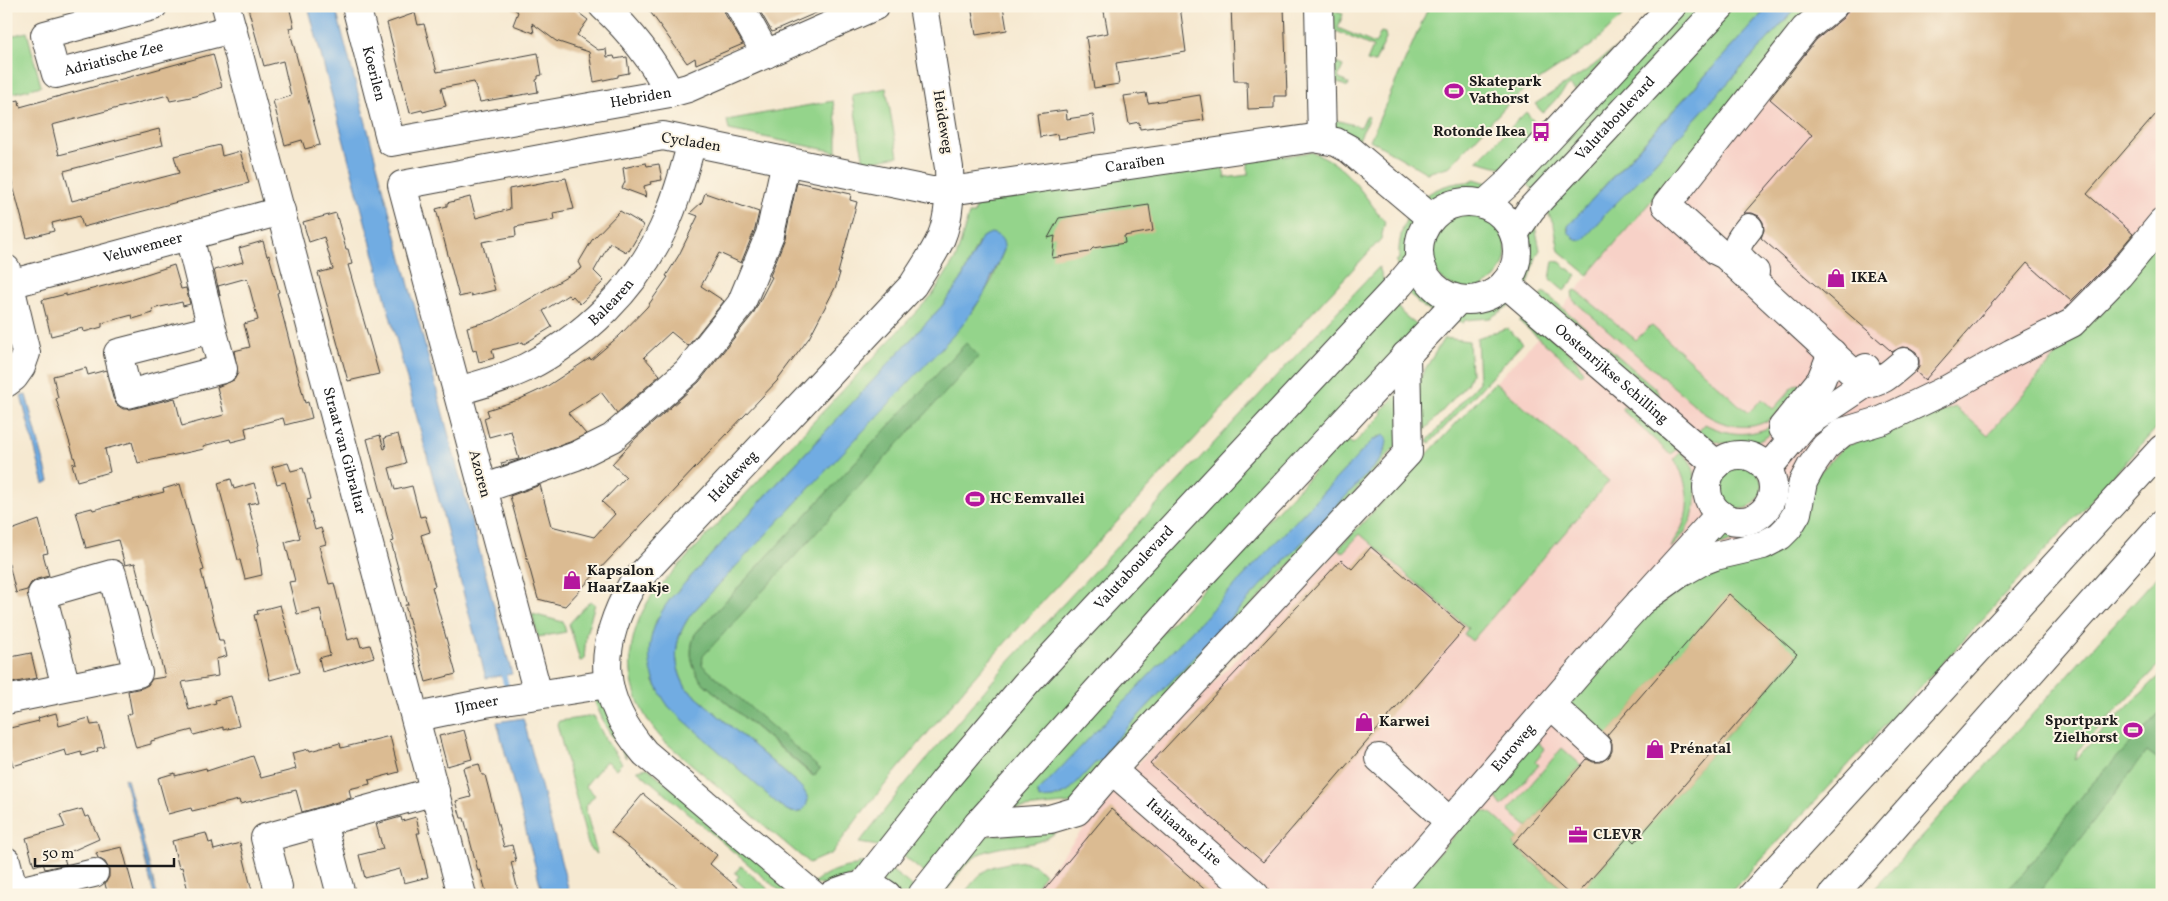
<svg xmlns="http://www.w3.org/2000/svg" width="2168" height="901" font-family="Vollkorn,serif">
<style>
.built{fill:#f7d1c7}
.green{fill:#94d48b;stroke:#587854;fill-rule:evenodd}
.forest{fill:#77b677;stroke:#4a694a}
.water{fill:#71ace2;stroke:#46647f}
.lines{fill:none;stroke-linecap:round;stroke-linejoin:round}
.stream{stroke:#71ace2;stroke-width:5.5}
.building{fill:#dbbb92}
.minor-casing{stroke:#3d3b37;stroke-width:30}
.major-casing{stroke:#3d3b37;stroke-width:30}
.highway-casing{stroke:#3d3b37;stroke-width:30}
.minor{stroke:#fff;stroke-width:28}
.major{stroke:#fff;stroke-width:28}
.highway{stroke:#fff;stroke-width:28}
.labels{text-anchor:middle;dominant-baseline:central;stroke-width:4;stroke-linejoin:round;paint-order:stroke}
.street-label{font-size:15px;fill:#1c1c1c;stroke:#fcf5e5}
.poi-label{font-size:15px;font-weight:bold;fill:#1c1c1c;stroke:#fcf5e5;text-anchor:start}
</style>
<rect width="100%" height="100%" fill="#fcf5e5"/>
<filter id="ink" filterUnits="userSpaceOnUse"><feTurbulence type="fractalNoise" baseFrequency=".02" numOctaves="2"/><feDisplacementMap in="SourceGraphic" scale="10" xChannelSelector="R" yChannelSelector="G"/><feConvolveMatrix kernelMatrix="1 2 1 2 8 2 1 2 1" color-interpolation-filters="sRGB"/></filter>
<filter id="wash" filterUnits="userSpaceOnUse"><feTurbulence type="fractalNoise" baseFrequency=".0096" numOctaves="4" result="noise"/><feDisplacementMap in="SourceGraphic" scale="20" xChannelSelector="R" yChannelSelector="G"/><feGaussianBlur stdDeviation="1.12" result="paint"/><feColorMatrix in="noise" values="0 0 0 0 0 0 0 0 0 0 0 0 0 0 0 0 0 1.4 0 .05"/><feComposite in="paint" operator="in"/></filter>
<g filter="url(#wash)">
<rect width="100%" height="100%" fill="#f6e9d1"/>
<path class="built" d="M1809 6H2162V326L1660 895H1029L1143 758 1540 335Z"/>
<g class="green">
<path d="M1429 6H1613L1615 8 1617 6H1633L1592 45 1527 88 1506 106 1450 166 1427 173 1370 140Z"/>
<path d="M1678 6H1714L1534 190 1519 177Z"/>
<path d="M1726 6H1769L1604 186 1567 229 1575 239 1601 220 1604 215 1639 180 1798 6H1817L1588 275 1559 251 1554 225 1543 202Z"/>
<path d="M1332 11 1343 14 1338 28 1375 44 1381 32 1385 33 1386 39 1375 62 1367 61 1373 47 1336 31 1330 44Z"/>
<path d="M27 32 41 86 6 95V37Z"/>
<path d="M1615 48 1576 91 1569 85 1543 113 1535 104 1593 66Z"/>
<path d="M1334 62 1343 66 1338 78 1349 84 1348 87 1331 80 1332 119 1361 127 1366 116 1369 117 1358 142C1346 139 1332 139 1329 125L1327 69Z"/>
<path d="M886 88 898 156 864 163 852 95Z"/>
<path d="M833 101 837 127V152L729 130 727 120Z"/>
<path d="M1526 112 1541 130 1503 168 1477 161Z"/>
<path d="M1311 152C1345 161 1364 196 1385 222L1381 239 1033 612 969 683 860 815 832 853 809 863 664 741C622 696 620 640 655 591L933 294 956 258 969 214H974L976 200 1222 163 1225 178 1248 175V161ZM979 241 1004 250 992 280 973 311 692 613C674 637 671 661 686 688L798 784 806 794 801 812H791L669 707 654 682 656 621 671 598 942 306 961 280ZM966 344 695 654 703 661 702 665 813 776 702 682C691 667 688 652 695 634Z"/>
<path d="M1474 179 1498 186 1481 195 1462 196 1440 201 1421 199C1437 187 1452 182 1472 182Z"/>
<path d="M1409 213 1415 228 1411 256 1399 273 1396 261 1399 259C1398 242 1402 228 1409 213Z"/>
<circle cx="1468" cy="251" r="38"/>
<path d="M1535 226 1540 250C1535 255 1531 278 1527 287L1521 271 1522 244Z"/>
<path d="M2162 233V422L1951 654 1728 895H1577L1629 836 1635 841 1797 655 1729 595 1603 740 1572 713 1570 703 1633 627 1661 604 1684 581 1764 551 1809 484 1843 447 1955 407 1988 435Z"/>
<path d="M1553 261 1560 262 1577 276 1564 291 1550 279Z"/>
<path d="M1379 267 1387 290 885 847 859 843 906 783 1007 664Z"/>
<path d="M1419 279 1431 292 1443 301 1437 316 1419 304 1409 293Z"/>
<path d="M1576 290 1636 340 1651 325 1748 413 1762 399 1773 409 1795 385 1799 384 1800 387C1791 396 1784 408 1774 416 1754 433 1725 427 1705 414L1573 300 1572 292Z"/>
<path d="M1544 292 1655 388 1664 402 1539 300Z"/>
<path d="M1392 300 1403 314 1419 327 929 877 902 855 924 813Z"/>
<path d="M1499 301 1512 304 1490 318 1465 320 1463 323 1451 321 1466 307Z"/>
<path d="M1526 315 1576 359 1583 372 1581 375 1519 321Z"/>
<path d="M1507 328 1523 343 1430 443 1427 441 1479 382 1477 338Z"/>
<path d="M1444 338 1469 341 1471 374 1467 384 1423 432 1415 386Z"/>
<path d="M1495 382 1609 481 1472 641 1464 634 1468 628 1360 534 1343 552 1338 549Z"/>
<path d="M1401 390 1399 443 1074 803 994 811 1345 439 1353 444 1383 414 1381 411ZM1380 436 1386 450 1380 460 1107 749 1105 754 1106 759 1095 763 1063 795H1037L1373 440Z"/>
<path d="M1623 407 1637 412 1677 448 1671 455 1621 409Z"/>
<path d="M1705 424C1727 435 1747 437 1770 427V434C1753 450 1715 446 1698 432Z"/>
<path d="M1681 452C1694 462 1695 473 1696 489 1696 514 1690 530 1671 548 1673 541 1679 534 1682 527 1692 504 1687 479 1674 459Z"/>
<circle cx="1740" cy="487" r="22"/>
<path d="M1794 490 1781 525 1699 552 1718 534 1725 531 1750 530 1764 523Z"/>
<path d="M2162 571V662L2077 751 2074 760 2162 673V895H1869Z"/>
<path d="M590 601 595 604 586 634 584 660 580 661 569 624Z"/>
<path d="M532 614 563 622 566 632 538 637Z"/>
<path d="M593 698 602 701 626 745V758L606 727Z"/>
<path d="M594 716 605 739 622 763 616 769 606 761 585 786 595 795 585 807 597 854 589 848 557 724 559 721Z"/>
<path d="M1535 740 1545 749 1535 761 1539 765 1502 806 1497 799 1495 789Z"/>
<path d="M1562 748 1581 765 1528 827 1508 811Z"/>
<path d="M648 768 788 885 785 892H781L637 770Z"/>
<path d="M1481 810 1491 813 1518 838 1513 845 1570 895H1401L1476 811Z"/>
<path d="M1054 831 1055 833C1033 850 1004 842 980 854 964 862 954 881 944 895H941L936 884 980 836Z"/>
<path d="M1024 861 1034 865 1045 874 1029 895H963C986 865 988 866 1024 861Z"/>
<path d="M858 863H865L867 869 827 886 813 883C826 873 839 867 856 866Z"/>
<path d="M741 866 775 895H752L736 880 739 876 735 873Z"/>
<path d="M891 870 912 886 916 895H897L875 876Z"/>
</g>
<g class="forest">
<path d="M966 343 979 356 703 656 702 665 820 769 814 776 702 682C691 667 688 652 695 634Z"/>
<path d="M2162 710V762L2147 751 2037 895H2001L2025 871 2089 787Z"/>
</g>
<g class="water">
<path d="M308 6H335L512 674 486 678Z"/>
<path d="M1769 6H1798L1639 180 1604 215 1601 220 1583 240 1575 239 1568 232V226Z"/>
<path d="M991 233C1000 235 1005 240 1004 250L984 294 961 327 692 613C674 637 671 661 686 688L798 784C801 787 804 790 806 794 811 803 803 815 792 812 787 811 782 807 778 804L669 707C642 670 643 634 671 598L942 306 961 280 982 237Z"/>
<path d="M26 395 49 481 44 484 21 396Z"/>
<path d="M1384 435 1387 437C1387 446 1385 452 1380 460L1107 749 1104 758 1106 760 1103 762 1101 760 1095 763 1068 792 1053 798 1039 799 1038 792 1373 440Z"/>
<path d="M523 718 570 895H543L497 722Z"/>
<path d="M124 778 127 779 157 895H154Z"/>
</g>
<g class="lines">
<path class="stream" d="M502 668 508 693"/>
</g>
<g id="blocks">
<g class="building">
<path d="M256 6H289L294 27 289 28 320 145 305 149 302 140 285 145 273 101 291 96 283 61 264 66 248 8Z"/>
<path d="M510 6H570L588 20 577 35 598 50 606 49 607 57 614 56 615 59 627 57 629 73 618 75V77L594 82 589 52 556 41 532 23 534 33 513 25 518 12Z"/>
<path d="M646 6H723L725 14 743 44 696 64 695 58 687 63Z"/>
<path d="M757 6H832L772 32Z"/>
<path d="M971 6H1003L1007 30 976 35Z"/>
<path d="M1103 6H1180L1186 52 1116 63 1119 84 1094 88 1086 37 1108 33Z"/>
<path d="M1231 6H1284L1287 96H1274V108L1248 109 1247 81H1234Z"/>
<path d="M1851 6H2162V107L2087 194 2133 234 2107 265 2071 301 2027 263 1925 380 1916 372 1919 367V360L1916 352 1910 348 1902 347 1892 352 1890 350 1761 238 1764 230 1763 222 1759 216 1752 213H1744L1812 135 1770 99 1816 40 1843 18Z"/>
<path d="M415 13 418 25 424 24 437 72 538 53 542 75 538 76V79L536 80 538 92 480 102 474 82 441 88 446 106 423 112 422 110 410 113 387 23Z"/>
<path d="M213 54 222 87 196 96 170 101 168 95 52 125 59 155 159 129 163 145 64 171 72 201 179 173 174 156 220 145 222 156 240 151 249 183 83 227 80 216 52 223 54 231 27 238 6 160V103L19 100 20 107Z"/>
<path d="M1146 93 1148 103 1200 95 1204 120 1140 129 1139 122 1129 124 1124 96Z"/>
<path d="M1066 110 1067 119 1093 115 1096 133 1058 139 1057 134 1040 137 1037 114Z"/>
<path d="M646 163 647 166 659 164 662 180 650 182 651 184 644 186 646 197 622 188 625 182 623 168Z"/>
<path d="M566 178 574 209 553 213 554 220 515 227 516 236 482 242 495 290 471 296V294L459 297 436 209 447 206V203L470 197 476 218 510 209 509 189Z"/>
<path d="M797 182 851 194 850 200 857 202 838 273H840L836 286 809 338 777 381 565 606 538 599 510 496 540 485 551 526 594 537 615 514 602 502 626 477 612 464 636 438 699 382 753 314 772 277 770 276 785 238Z"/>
<path d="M705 193 759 212 755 229 741 263 719 253 701 286 724 301 688 346 671 332 644 357 660 375 617 413 601 392 568 413 586 434 570 442 502 466 501 463 519 459 511 431 489 437 484 418 489 416 487 410 518 400 546 387 590 358 591 360 619 336 647 307 668 277 666 276 679 255 698 216 690 213 702 202Z"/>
<path d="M1149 205 1153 231 1124 236 1125 243 1093 248 1089 252 1052 258 1055 236 1048 238 1059 218Z"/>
<path d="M620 211 642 224 643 227 629 251 627 250 626 252 610 243 594 271 604 281 580 304 573 296 571 298 568 295 543 311 552 327 524 344 523 342 492 350 494 358 479 362 476 350 473 351 467 327 494 320 582 268 579 262 592 240Z"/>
<path d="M336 213 346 249H348L352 264 348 265 379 374 348 381 318 273 333 269 324 237 309 242 303 222Z"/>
<path d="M263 241 267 256 269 255 277 284 279 292 277 293 305 403 308 402 312 418 285 425 283 418 245 428 247 438 231 442 230 439 203 446 204 449 138 463 132 442 105 449 110 472 77 481 72 464 76 463 56 399 58 398 53 376 86 368 88 375 106 370 113 398 117 405 123 409H131L175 398 182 426 224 415 217 387 234 380 238 373 234 351 250 347 244 324 258 320 247 278 218 286 220 296 214 270 243 262 239 248Z"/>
<path d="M174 265 181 289 186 288 190 304 183 306 182 302 152 309 153 313 133 319 132 315 102 323V327L84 332 83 328 51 336 42 300 66 294V296L134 278Z"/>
<path d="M398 434 406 463 389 468 395 490 412 486 420 517 425 516 430 532 421 535 435 586 432 587 456 674 426 682 405 605H408L391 542 394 541 367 439 380 435 384 449 386 448 384 438Z"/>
<path d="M288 463 291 471 303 468 311 499 307 500 315 530 321 528 326 544 319 546 329 584 334 583 348 640 358 637 361 647 370 645 374 657 322 672 319 658 330 655 320 609 297 614 289 582 295 581 285 542 300 538 285 482 277 484 272 467Z"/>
<path d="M231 479 234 489 254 483 259 502 248 504 259 545 258 546 262 575 245 579 240 560H238L218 483Z"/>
<path d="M180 484 204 570 201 571 216 628 219 641H223L227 656 216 659 218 676 182 682 189 710 216 703 215 700 231 696 239 726 223 730V727L194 735 192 730 151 741V744L136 748 127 715 132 713 128 691 142 688 148 685 152 679 165 677 135 563 125 565 118 540 86 548 76 512 92 508 93 510 164 492 163 489Z"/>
<path d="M39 520 48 553 43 554 49 576 37 579 31 583 27 590 16 593 9 564H6V532Z"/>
<path d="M1371 547 1465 628 1263 862 1150 764 1341 560 1352 569Z"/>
<path d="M1729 594 1797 654 1635 842 1629 836 1577 895H1570L1513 844 1587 759 1593 762H1601L1609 757 1612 751V743L1607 735Z"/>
<path d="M280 605 299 672 270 680 254 615 258 614 257 611Z"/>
<path d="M31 653 37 678 6 684V658Z"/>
<path d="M56 713 59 726 89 718 91 725 99 724 105 747 97 748 98 751 82 756 81 752 67 756 65 750 13 766 6 739V729L39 721 38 718Z"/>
<path d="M464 730 472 759 447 766 439 736Z"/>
<path d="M390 736 399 772 369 780 370 784 349 789 351 798 302 812 296 790 240 804 239 800 192 811 191 808 168 814 158 778 175 773V776L206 768 207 771 253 756 261 778 296 769 292 753 309 749 310 751 340 743 341 748Z"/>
<path d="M479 764 482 775H485L504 847 512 845 516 861 511 862 519 895H487L480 870 478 871 464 818H461L456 801 471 797 463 768Z"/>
<path d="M643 794 717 855 710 864 746 895H686L611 832Z"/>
<path d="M82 809 85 817 89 816 99 839 63 855 66 864 45 869 43 863 34 866 26 838 65 827 60 815Z"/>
<path d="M1111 809 1172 861 1211 895H1040Z"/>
<path d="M401 817 402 821 416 817 420 833H417L428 877 404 883 400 869 365 878 359 855 383 849 376 824Z"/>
<path d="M206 833 209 843 212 842 214 850 240 843 253 895H189L182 867 179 868 172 841Z"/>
<path d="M122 847 135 895H108L105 884 109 877V869L105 862 98 858 96 853Z"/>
</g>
</g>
</g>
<g filter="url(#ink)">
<use href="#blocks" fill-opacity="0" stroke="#3d3b37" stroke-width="1"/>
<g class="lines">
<g class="minor-casing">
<g id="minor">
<path id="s1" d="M153 6 45 35 56 74 232 29"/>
<path id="s2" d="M226 6 462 895"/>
<path id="s3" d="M356 6 391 142 670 93 688 88 875 6"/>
<path d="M603 6C631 32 653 60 670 93"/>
<path d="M739 6 766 54"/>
<path d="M1319 6 1322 139"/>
<path d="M1833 6 1805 29 1666 205 1717 251 1725 255 1865 384C1882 383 1892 372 1904 362"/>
<path d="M1749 228C1731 250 1734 254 1755 272"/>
<path d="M189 236 212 329 118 353 128 394 223 369 212 329"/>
<path d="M6 269 26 353 21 367 14 377 6 383"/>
<path id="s4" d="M1505 283 1717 465"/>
<path id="s5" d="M6 285 281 211"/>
<path id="s6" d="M457 391C480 385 504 378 525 368 584 338 635 289 663 229 676 201 684 171 692 142"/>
<path d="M1782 428 1821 380 1832 353"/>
<circle cx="1740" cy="488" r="33"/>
<path d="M1767 469 1805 424 1865 384 1866 368"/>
<path d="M483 489 576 456 612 438 687 372 741 304 770 234 786 161"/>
<path d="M1640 602 1679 574 1702 561 1715 556 1763 545 1780 536 1788 528 1797 513 1803 482 1811 467 1825 447 1843 432 1883 420 1948 389 2012 353 2072 323 2119 275 2162 223"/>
<path id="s7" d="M538 694 402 185 663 136 931 191H950L1314 138 1336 142 1349 149 1431 218"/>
<path d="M6 700 138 673 112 574 42 594 66 687"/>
<path d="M1551 705 1597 747"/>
<path id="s8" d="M417 717 485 703 608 684"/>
<path d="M1379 758 1450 822"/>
<path id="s9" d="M1112 770 1255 895"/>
<path d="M322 822 341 895"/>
<path d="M978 824 1050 819 1077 811 1112 770 1408 453 1406 355"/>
<path d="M6 861 15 895"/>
<path d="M278 887 265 838 435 791"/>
<path d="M14 892 94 873"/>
<path id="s10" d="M813 895 645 753C598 698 596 648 632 585L913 285C922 270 934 254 941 238 950 216 950 192 949 168L923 6"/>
<path id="s11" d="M1387 895 1624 620 1720 514"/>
</g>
</g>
<g class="major-casing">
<g id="major">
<circle cx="1468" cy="251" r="49"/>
<path d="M1485 204 1506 185 1672 6"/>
<path id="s12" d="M1514 234 1531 209 1721 6"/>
<path id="s13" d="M862 886 945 780 1026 684 1400 284 1419 261"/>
<path d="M832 895C849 885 870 882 887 895"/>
<path d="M922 895 978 824 1192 585 1458 300"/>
</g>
</g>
<g class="highway-casing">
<g id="highway">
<path d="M1753 895 2162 449"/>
<path d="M1833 895 2162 524"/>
</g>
</g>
<use href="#minor" class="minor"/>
<use href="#major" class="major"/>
<use href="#highway" class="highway"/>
</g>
</g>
<defs>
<g id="stadium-bare" transform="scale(1.5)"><path d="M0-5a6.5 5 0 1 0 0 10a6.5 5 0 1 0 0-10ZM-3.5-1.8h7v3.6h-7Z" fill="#b5179e" stroke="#fcf5e5" stroke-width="2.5" paint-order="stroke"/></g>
<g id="bus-bare" transform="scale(1.5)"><path d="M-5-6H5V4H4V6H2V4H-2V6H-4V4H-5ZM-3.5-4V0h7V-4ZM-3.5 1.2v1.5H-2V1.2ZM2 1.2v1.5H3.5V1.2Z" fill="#b5179e" stroke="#fcf5e5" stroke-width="2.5" paint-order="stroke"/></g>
<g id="shop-bare" transform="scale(1.5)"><path d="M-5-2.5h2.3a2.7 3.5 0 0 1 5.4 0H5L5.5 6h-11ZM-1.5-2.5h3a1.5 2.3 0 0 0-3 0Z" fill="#b5179e" stroke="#fcf5e5" stroke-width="2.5" paint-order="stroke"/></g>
<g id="office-bare" transform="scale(1.5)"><path d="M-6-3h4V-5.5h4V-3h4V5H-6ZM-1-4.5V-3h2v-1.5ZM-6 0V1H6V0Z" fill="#b5179e" stroke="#fcf5e5" stroke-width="2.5" paint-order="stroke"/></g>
</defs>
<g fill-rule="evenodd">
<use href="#stadium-bare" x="1454" y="91"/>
<use href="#bus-bare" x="1541" y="132"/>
<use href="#shop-bare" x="1836" y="278"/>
<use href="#stadium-bare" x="975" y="499"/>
<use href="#shop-bare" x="572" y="580"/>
<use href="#shop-bare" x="1364" y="722"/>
<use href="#stadium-bare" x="2133" y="730"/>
<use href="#shop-bare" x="1655" y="749"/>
<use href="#office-bare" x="1578" y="835"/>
</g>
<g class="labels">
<g class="street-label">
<text stroke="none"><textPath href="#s1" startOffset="212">Adriatische Zee</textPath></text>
<text stroke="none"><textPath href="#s3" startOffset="70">Koerilen</textPath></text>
<text stroke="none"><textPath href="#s3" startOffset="394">Hebriden</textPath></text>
<text stroke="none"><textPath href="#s12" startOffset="154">Valutaboulevard</textPath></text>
<text transform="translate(942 122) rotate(81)">Heideweg</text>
<text transform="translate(691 143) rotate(9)">Cycladen</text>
<text stroke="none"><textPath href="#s7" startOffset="1272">Caraïben</textPath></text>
<text stroke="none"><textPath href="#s5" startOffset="142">Veluwemeer</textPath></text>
<text stroke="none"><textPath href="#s6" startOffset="181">Balearen</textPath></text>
<text stroke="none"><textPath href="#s4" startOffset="140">Oostenrijkse Schilling</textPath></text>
<text stroke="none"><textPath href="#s2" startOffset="460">Straat van Gibraltar</textPath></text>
<text transform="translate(479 474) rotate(75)">Azoren</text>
<text stroke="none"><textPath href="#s10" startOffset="551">Heideweg</textPath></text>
<text stroke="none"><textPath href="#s13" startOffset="419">Valutaboulevard</textPath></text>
<text stroke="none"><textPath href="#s8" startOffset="61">IJmeer</textPath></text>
<text stroke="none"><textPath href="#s11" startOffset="194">Euroweg</textPath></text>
<text stroke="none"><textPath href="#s9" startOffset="95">Italiaanse Lire</textPath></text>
</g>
<g class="poi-label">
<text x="1469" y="82">Skatepark<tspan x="1469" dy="17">Vathorst</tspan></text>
<text x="1526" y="132" text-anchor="end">Rotonde Ikea</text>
<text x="1851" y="278">IKEA</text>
<text x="990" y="499">HC Eemvallei</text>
<text x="587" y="571">Kapsalon<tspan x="587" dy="17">HaarZaakje</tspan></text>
<text x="2118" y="721" text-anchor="end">Sportpark<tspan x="2118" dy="17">Zielhorst</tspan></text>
<text x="1379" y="722">Karwei</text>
<text x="1670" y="749">Prénatal</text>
<text x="1593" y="835">CLEVR</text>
</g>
</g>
<rect width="2168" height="901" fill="none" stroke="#fcf5e5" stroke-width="25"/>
<path d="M35 858v8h139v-8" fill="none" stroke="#1c1c1c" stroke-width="2.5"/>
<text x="42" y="858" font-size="15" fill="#1c1c1c" stroke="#fcf5e5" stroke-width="4" paint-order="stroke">50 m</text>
</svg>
